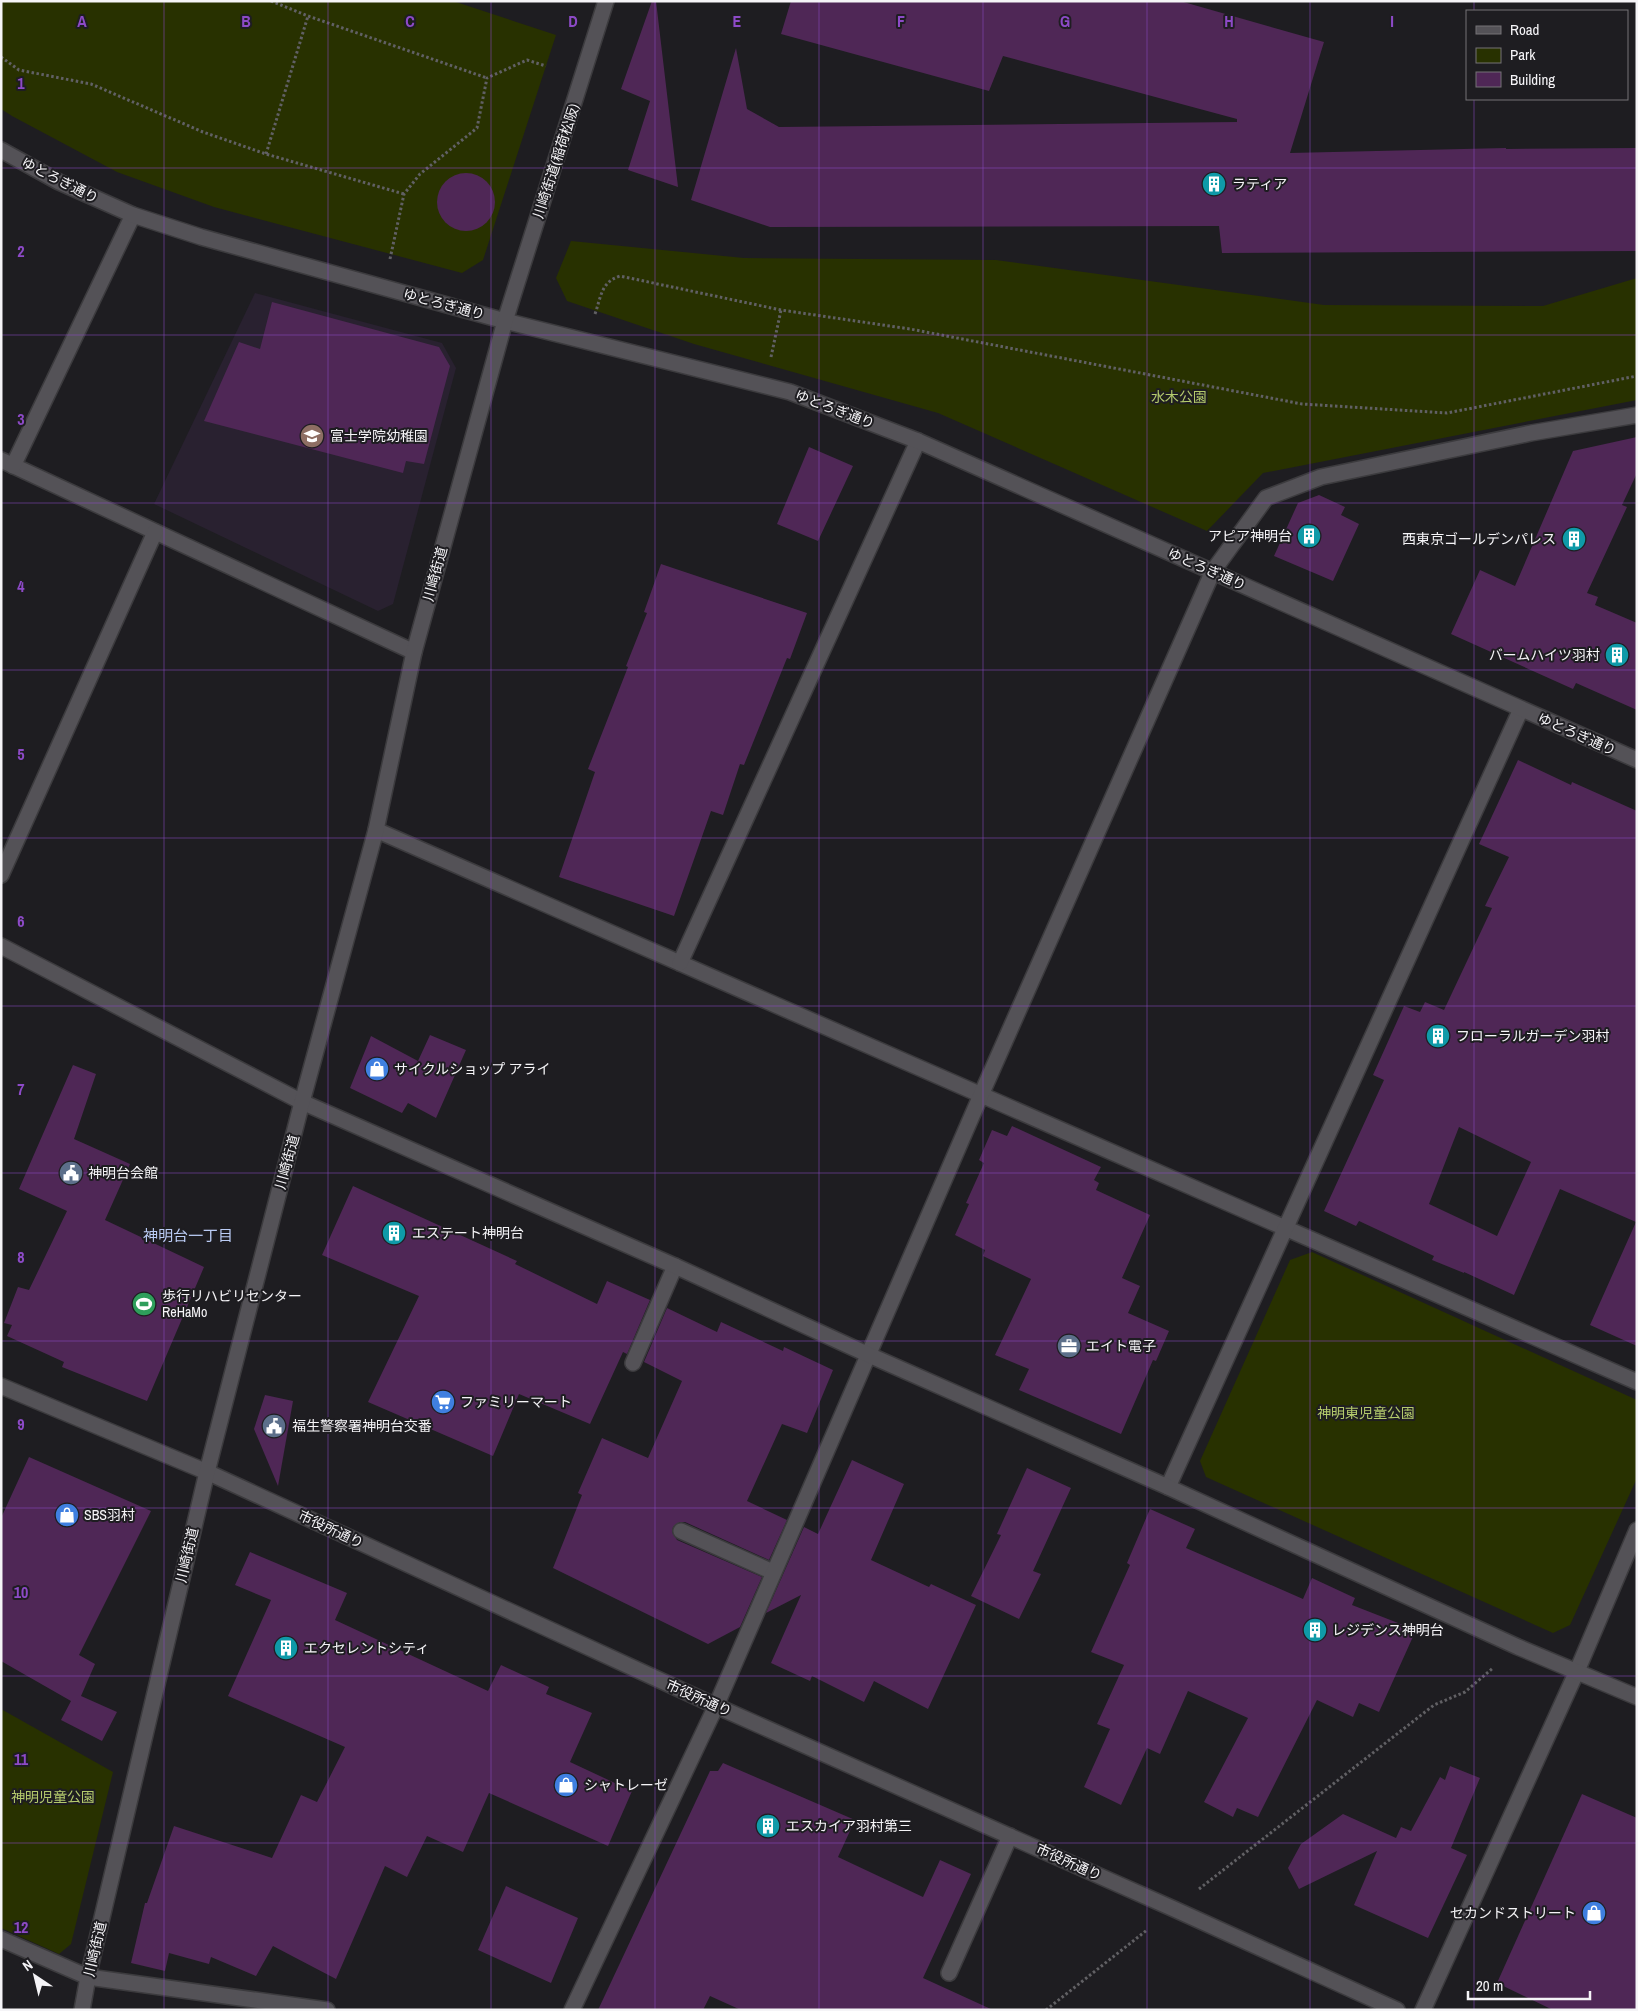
<svg xmlns="http://www.w3.org/2000/svg" width="1638" height="2011" font-family="'Archivo Narrow','Noto Sans JP',sans-serif">
<style>
.education{fill:#292130}
.green{fill:#283100}
.building{fill:#4f2756;fill-rule:evenodd}
.lines{fill:none;stroke-linecap:round;stroke-linejoin:round}
.service-casing{stroke:#3c3b3e;stroke-width:18}
.minor-casing{stroke:#3c3b3e;stroke-width:18}
.tertiary-casing{stroke:#3c3b3e;stroke-width:18}
.path{stroke:#616064;stroke-width:3;stroke-dasharray:2.5 2.5;stroke-linecap:butt}
.service{stroke:#545257;stroke-width:15}
.minor{stroke:#545257;stroke-width:15}
.tertiary{stroke:#545257;stroke-width:15}
.grid{fill:none;stroke:#8d4ac7;stroke-width:1;stroke-opacity:0.55}
.labels{text-anchor:middle;dominant-baseline:central;stroke-width:4;stroke-linejoin:round;paint-order:stroke}
.street-label{font-size:14px;fill:#f5f4f7;stroke:#1e1d21}
.poi-label{font-size:14px;fill:#f5f4f7;stroke:#1e1d21;text-anchor:start}
.park-label{font-size:14px;fill:#b4ca6c;stroke:#1e1d21}
.neighbourhood-label{font-size:15px;fill:#bbccf5;stroke:#1e1d21}
.grid-label{font-size:16px;text-anchor:middle;font-weight:bold;fill:#8d4ac7;stroke:#1e1d21;stroke-width:4;stroke-linejoin:round;paint-order:stroke}
</style>
<rect width="100%" height="100%" fill="#1e1d21"/>
<path class="education" d="M255 293 442 343 456 368 393 604 378 611 154 504Z"/>
<g class="green">
<path d="M1 1H453L556 35 483 260 462 273 214 207 117 172 12 116 1 109Z"/>
<path d="M571 241 744 258 996 260 1324 305 1543 306 1637 278V400L1263 473 1207 531 938 413 694 344 567 301 556 278Z"/>
<path d="M1312 1252 1637 1400V1478L1570 1625 1553 1633 1206 1477 1200 1461 1290 1260Z"/>
<path d="M1 1709 113 1772 71 1944 59 1954 1 1928Z"/>
</g>
<g class="building">
<path d="M652 1H656L678 187 628 170 650 101 621 89Z"/>
<path d="M791 1H1180L1324 42 1290 153 1506 148V149L1637 148V251L1222 253 1219 226 770 227 691 200 736 48 747 109 779 127 1237 122V119L1003 56 989 91 781 34Z"/>
<circle cx="466" cy="202" r="29"/>
<path d="M272 302 439 347 450 366 424 464 406 461 403 473 204 421 239 342 260 349Z"/>
<path d="M1637 437V473L1622 505 1627 507 1587 593 1598 597 1595 605 1637 623V710L1576 683 1573 689 1451 634 1480 570 1515 586 1573 451Z"/>
<path d="M809 447 853 466 818 541 777 524Z"/>
<path d="M1319 495 1345 507 1341 515 1359 524 1333 581 1274 556 1298 503Z"/>
<path d="M661 564 807 613 790 659 787 658 744 765 740 764 723 815 711 811 674 916 559 877 595 772 588 769 628 667 626 666 647 613 644 612Z"/>
<path d="M1518 760 1571 785 1572 782 1637 811V1346L1590 1325 1636 1222 1560 1189 1514 1295 1464 1272V1273L1432 1260 1434 1256 1359 1221 1356 1226 1324 1211 1384 1080 1373 1075 1404 1006 1420 1012 1425 1002 1444 1010 1492 908 1485 906 1509 857 1479 844ZM1459 1127 1531 1162 1497 1236 1429 1204Z"/>
<path d="M430 1035 466 1050 436 1118 408 1103 402 1113 350 1088 371 1036 418 1061Z"/>
<path d="M73 1065 96 1074 74 1139 130 1164 105 1220 204 1267 147 1401 62 1367 64 1362 7 1336 12 1325 4 1323 18 1287 29 1290 67 1211 19 1189Z"/>
<path d="M1012 1126 1101 1167 1094 1180 1099 1183 1096 1190 1150 1215 1122 1278 1140 1286 1128 1313 1169 1331 1156 1361 1153 1360 1121 1434 1019 1390 1029 1369 995 1355 1031 1279 983 1256 985 1250 955 1235 969 1204 966 1203 984 1163 979 1160 992 1130 1007 1136Z"/>
<path d="M353 1186 517 1261 515 1264 597 1304 607 1281 650 1300 627 1354 623 1352 590 1424 519 1394 493 1456 368 1402 419 1296 322 1255Z"/>
<path d="M667 1308 717 1332 721 1322 783 1351 784 1347 833 1370 807 1433 782 1424 747 1501 787 1520 769 1560 685 1522H680L673 1527 672 1532 677 1540 762 1577 740 1627 708 1644 553 1568 582 1495 578 1493 602 1438 648 1458 682 1381 644 1362Z"/>
<path d="M265 1395 293 1401 278 1486 254 1429Z"/>
<path d="M29 1457 151 1511 79 1655 95 1664 81 1696 117 1712 102 1741 61 1720 71 1701 1 1661V1518Z"/>
<path d="M852 1460 904 1484 871 1560 929 1587 931 1584 976 1605 928 1709 874 1681 864 1702 812 1676 810 1681 771 1663 801 1595 766 1613 804 1527 818 1534Z"/>
<path d="M1027 1468 1071 1488 1033 1571 1041 1574 1019 1619 971 1596 1001 1535 997 1534Z"/>
<path d="M1150 1509 1195 1529 1186 1548 1303 1599 1312 1578 1355 1598 1352 1605 1416 1630 1379 1712 1359 1703 1353 1717 1317 1700 1258 1817 1237 1808 1233 1817 1204 1802 1248 1718 1188 1691 1160 1754 1147 1748 1121 1805 1084 1787 1110 1729 1097 1724 1124 1665 1091 1652 1130 1565 1127 1563Z"/>
<path d="M250 1552 347 1593 335 1620 488 1691 501 1665 549 1687 546 1694 592 1713 570 1762 632 1791 608 1846 489 1793 463 1852 427 1836 407 1877 385 1866 336 1979 273 1946 256 1976 211 1957 209 1964 169 1953 165 1971 131 1963 145 1903H147L174 1826 272 1858 301 1795 317 1802 345 1747 228 1696 271 1600 235 1585Z"/>
<path d="M723 1763 855 1820 838 1857 923 1897 940 1860 971 1874 923 1978 993 2010H741L710 1996 703 2010H598L710 1771H718Z"/>
<path d="M1450 1766 1480 1778 1451 1848 1467 1855 1428 1938 1354 1905 1377 1851 1299 1889 1288 1868 1301 1844 1343 1814 1396 1838 1401 1827 1411 1831 1440 1777 1445 1780Z"/>
<path d="M1582 1794 1637 1818V2010H1553L1497 1983Z"/>
<path d="M506 1886 578 1918 551 1983 478 1950Z"/>
</g>
<g class="lines">
<g class="service-casing">
<g id="service">
<path d="M633 1363 675 1266"/>
<path d="M681 1531 773 1572"/>
<path d="M949 1973 1010 1836"/>
</g>
</g>
<g class="minor-casing">
<g id="minor">
<path d="M1 460 414 652"/>
<path d="M13 466 133 215"/>
<path d="M376 830 1637 1382"/>
<path d="M1 875 155 532"/>
<path d="M1 946 302 1102"/>
<path d="M680 963 918 441"/>
<path d="M1168 1487 1521 709"/>
<path d="M1 1939 88 1977 327 2010"/>
<path d="M572 2010 716 1706 981 1095 1213 571 1266 498 1321 477 1531 433 1637 415"/>
<path d="M1423 2010 1577 1671 1637 1530"/>
</g>
</g>
<g class="tertiary-casing">
<g id="tertiary">
<path d="M1 150 59 182 133 215 201 237 505 321 790 392 918 441 1637 760"/>
<path d="M302 1102 675 1266 869 1355 1168 1487 1518 1647 1637 1697"/>
<path d="M1 1386 207 1472 716 1706 1174 1909 1397 2010"/>
<path d="M82 2010 88 1977 207 1472 302 1102 376 830 414 652 505 321 606 1"/>
</g>
</g>
<g class="path">
<path d="M271 1 308 16 487 78"/>
<path d="M1 57 19 70 91 84 203 132 266 154 404 194"/>
<path d="M266 154 308 16"/>
<path d="M390 259 404 194 420 174 477 128 487 78 527 60 546 66"/>
<path d="M595 314C601 297 601 282 620 276L781 310 910 329 1302 404 1447 413 1637 376"/>
<path d="M771 357 781 310"/>
<path d="M1199 1889 1434 1705 1465 1692 1493 1668"/>
<path d="M1046 2010 1147 1930"/>
</g>
<use href="#service" class="service"/>
<use href="#minor" class="minor"/>
<use href="#tertiary" class="tertiary"/>
</g>
<path class="grid" d="M164 1V2010M328 1V2010M491 1V2010M655 1V2010M819 1V2010M983 1V2010M1147 1V2010M1310 1V2010M1474 1V11M1474 99V2010M1 168H1637M1 335H1637M1 503H1637M1 670H1637M1 838H1637M1 1006H1637M1 1173H1637M1 1341H1637M1 1508H1637M1 1676H1637M1 1843H1637"/>
<defs>
<g id="building-disc" transform="scale(1.25)"><circle r="9.5" fill="#0f9aa8" stroke="#1e1d21"/><path d="M-4-6H4V6H1V3H-1V6H-4ZM-2.5-4.3h1.7v1.8h-1.7ZM.8-4.3h1.7v1.8H.8ZM-2.5-1h1.7V.8h-1.7ZM.8-1h1.7V.8H.8Z" fill="#fff"/></g>
<g id="school-disc" transform="scale(1.25)"><circle r="9.5" fill="#8d6e63" stroke="#1e1d21"/><path d="M0-5L7-2L0 1L-7-2ZM-4 1L0 2.5L4 1V4Q0 6-4 4Z" fill="#fff"/></g>
<g id="shop-disc" transform="scale(1.25)"><circle r="9.5" fill="#3f7fe0" stroke="#1e1d21"/><path d="M-5-2.5h2.3a2.7 3.5 0 0 1 5.4 0H5L5.5 6h-11ZM-1.5-2.5h3a1.5 2.3 0 0 0-3 0Z" fill="#fff"/></g>
<g id="civic-disc" transform="scale(1.25)"><circle r="9.5" fill="#5c6f8a" stroke="#1e1d21"/><path d="M-.6-6.5H3V-4.5H.6V-3L4-1V1h2V6H-6V1h2V-1L-.6-3ZM-1.2 2.5V6h2.4V2.5Z" fill="#fff"/></g>
<g id="stadium-disc" transform="scale(1.25)"><circle r="9.5" fill="#2e9e5b" stroke="#1e1d21"/><path d="M0-5a6.5 5 0 1 0 0 10a6.5 5 0 1 0 0-10ZM-3.5-1.8h7v3.6h-7Z" fill="#fff"/></g>
<g id="office-disc" transform="scale(1.25)"><circle r="9.5" fill="#5c6f8a" stroke="#1e1d21"/><path d="M-6-3h4V-5.5h4V-3h4V5H-6ZM-1-4.5V-3h2v-1.5ZM-6 0V1H6V0Z" fill="#fff"/></g>
<g id="supermarket-disc" transform="scale(1.25)"><circle r="9.5" fill="#3f7fe0" stroke="#1e1d21"/><path d="M-6-5.5h2.5l.6 2H6L4.5 2H-2.5L-4.4-4H-6ZM-1.5 3.2a1.3 1.3 0 1 0 .1 0ZM3 3.2a1.3 1.3 0 1 0 .1 0Z" fill="#fff"/></g>
</defs>
<g fill-rule="evenodd">
<use href="#building-disc" x="1214" y="184"/>
<use href="#school-disc" x="312" y="436"/>
<use href="#building-disc" x="1309" y="536"/>
<use href="#building-disc" x="1574" y="539"/>
<use href="#building-disc" x="1617" y="655"/>
<use href="#building-disc" x="1438" y="1036"/>
<use href="#shop-disc" x="377" y="1069"/>
<use href="#civic-disc" x="71" y="1173"/>
<use href="#building-disc" x="394" y="1233"/>
<use href="#stadium-disc" x="144" y="1304"/>
<use href="#office-disc" x="1069" y="1346"/>
<use href="#supermarket-disc" x="443" y="1402"/>
<use href="#civic-disc" x="274" y="1426"/>
<use href="#shop-disc" x="67" y="1515"/>
<use href="#building-disc" x="1315" y="1630"/>
<use href="#building-disc" x="286" y="1648"/>
<use href="#shop-disc" x="566" y="1785"/>
<use href="#building-disc" x="768" y="1826"/>
<use href="#shop-disc" x="1594" y="1913"/>
</g>
<g class="labels">
<g class="street-label">
<text transform="translate(556 161) rotate(-72)">川崎街道(稲荷松阪)</text>
<text transform="translate(60 180) rotate(27)">ゆとろぎ通り</text>
<text transform="translate(444 304) rotate(15)">ゆとろぎ通り</text>
<text transform="translate(835 409) rotate(21)">ゆとろぎ通り</text>
<text transform="translate(1207 569) rotate(24)">ゆとろぎ通り</text>
<text transform="translate(435 574) rotate(-75)">川崎街道</text>
<text transform="translate(1577 734) rotate(24)">ゆとろぎ通り</text>
<text transform="translate(287 1162) rotate(-75)">川崎街道</text>
<text transform="translate(331 1529) rotate(25)">市役所通り</text>
<text transform="translate(187 1555) rotate(-77)">川崎街道</text>
<text transform="translate(699 1698) rotate(24)">市役所通り</text>
<text transform="translate(1069 1862) rotate(24)">市役所通り</text>
<text transform="translate(95 1949) rotate(-77)">川崎街道</text>
</g>
<g class="poi-label">
<text x="1232" y="184">ラティア</text>
<text x="330" y="436">富士学院幼稚園</text>
<text x="1292" y="536" text-anchor="end">アピア神明台</text>
<text x="1556" y="539" text-anchor="end">西東京ゴールデンパレス</text>
<text x="1600" y="655" text-anchor="end">バームハイツ羽村</text>
<text x="1456" y="1036">フローラルガーデン羽村</text>
<text x="394" y="1069">サイクルショップ アライ</text>
<text x="88" y="1173">神明台会館</text>
<text x="412" y="1233">エステート神明台</text>
<text x="162" y="1296">歩行リハビリセンター<tspan x="162" dy="16">ReHaMo</tspan></text>
<text x="1086" y="1346">エイト電子</text>
<text x="460" y="1402">ファミリーマート</text>
<text x="292" y="1426">福生警察署神明台交番</text>
<text x="84" y="1515">SBS羽村</text>
<text x="1332" y="1630">レジデンス神明台</text>
<text x="304" y="1648">エクセレントシティ</text>
<text x="584" y="1785">シャトレーゼ</text>
<text x="786" y="1826">エスカイア羽村第三</text>
<text x="1576" y="1913" text-anchor="end">セカンドストリート</text>
</g>
<g class="park-label">
<text x="1179" y="397">水木公園</text>
<text x="1366" y="1413">神明東児童公園</text>
<text x="53" y="1797">神明児童公園</text>
</g>
<g class="neighbourhood-label">
<text x="188" y="1235">神明台一丁目</text>
</g>
</g>
<g class="grid-label">
<text x="82" y="27">A</text>
<text x="246" y="27">B</text>
<text x="410" y="27">C</text>
<text x="573" y="27">D</text>
<text x="737" y="27">E</text>
<text x="901" y="27">F</text>
<text x="1065" y="27">G</text>
<text x="1229" y="27">H</text>
<text x="1392" y="27">I</text>
<text x="21" y="89">1</text>
<text x="21" y="257">2</text>
<text x="21" y="425">3</text>
<text x="21" y="592">4</text>
<text x="21" y="760">5</text>
<text x="21" y="927">6</text>
<text x="21" y="1095">7</text>
<text x="21" y="1263">8</text>
<text x="21" y="1430">9</text>
<text x="21" y="1598">10</text>
<text x="21" y="1765">11</text>
<text x="21" y="1933">12</text>
</g>
<rect width="1638" height="2011" fill="none" stroke="#f5f4f7" stroke-width="5"/>
<rect x="1466" y="10" width="162" height="90" fill="#1e1d21" stroke="#747377"/>
<rect x="1476" y="26" width="25" height="8" fill="#545257" stroke="#747377"/>
<text x="1510" y="35" font-size="15" fill="#f5f4f7">Road</text>
<rect x="1476" y="48" width="25" height="15" fill="#283100" stroke="#747377"/>
<text x="1510" y="60" font-size="15" fill="#f5f4f7">Park</text>
<rect x="1476" y="72" width="25" height="15" fill="#4f2756" stroke="#747377"/>
<text x="1510" y="85" font-size="15" fill="#f5f4f7">Building</text>
<g transform="translate(35 1976) rotate(325)" stroke="#1e1d21" stroke-width="4" paint-order="stroke">
<path d="M0-4L9 19L0 12L-9 19Z" fill="#f5f4f7"/>
<text y="-8" font-size="14" font-weight="bold" text-anchor="middle" fill="#f5f4f7">N</text>
</g>
<path d="M1468 1991v8h122v-8" fill="none" stroke="#f5f4f7" stroke-width="2.5"/>
<text x="1476" y="1991" font-size="15" fill="#f5f4f7" stroke="#1e1d21" stroke-width="4" paint-order="stroke">20 m</text>
</svg>
